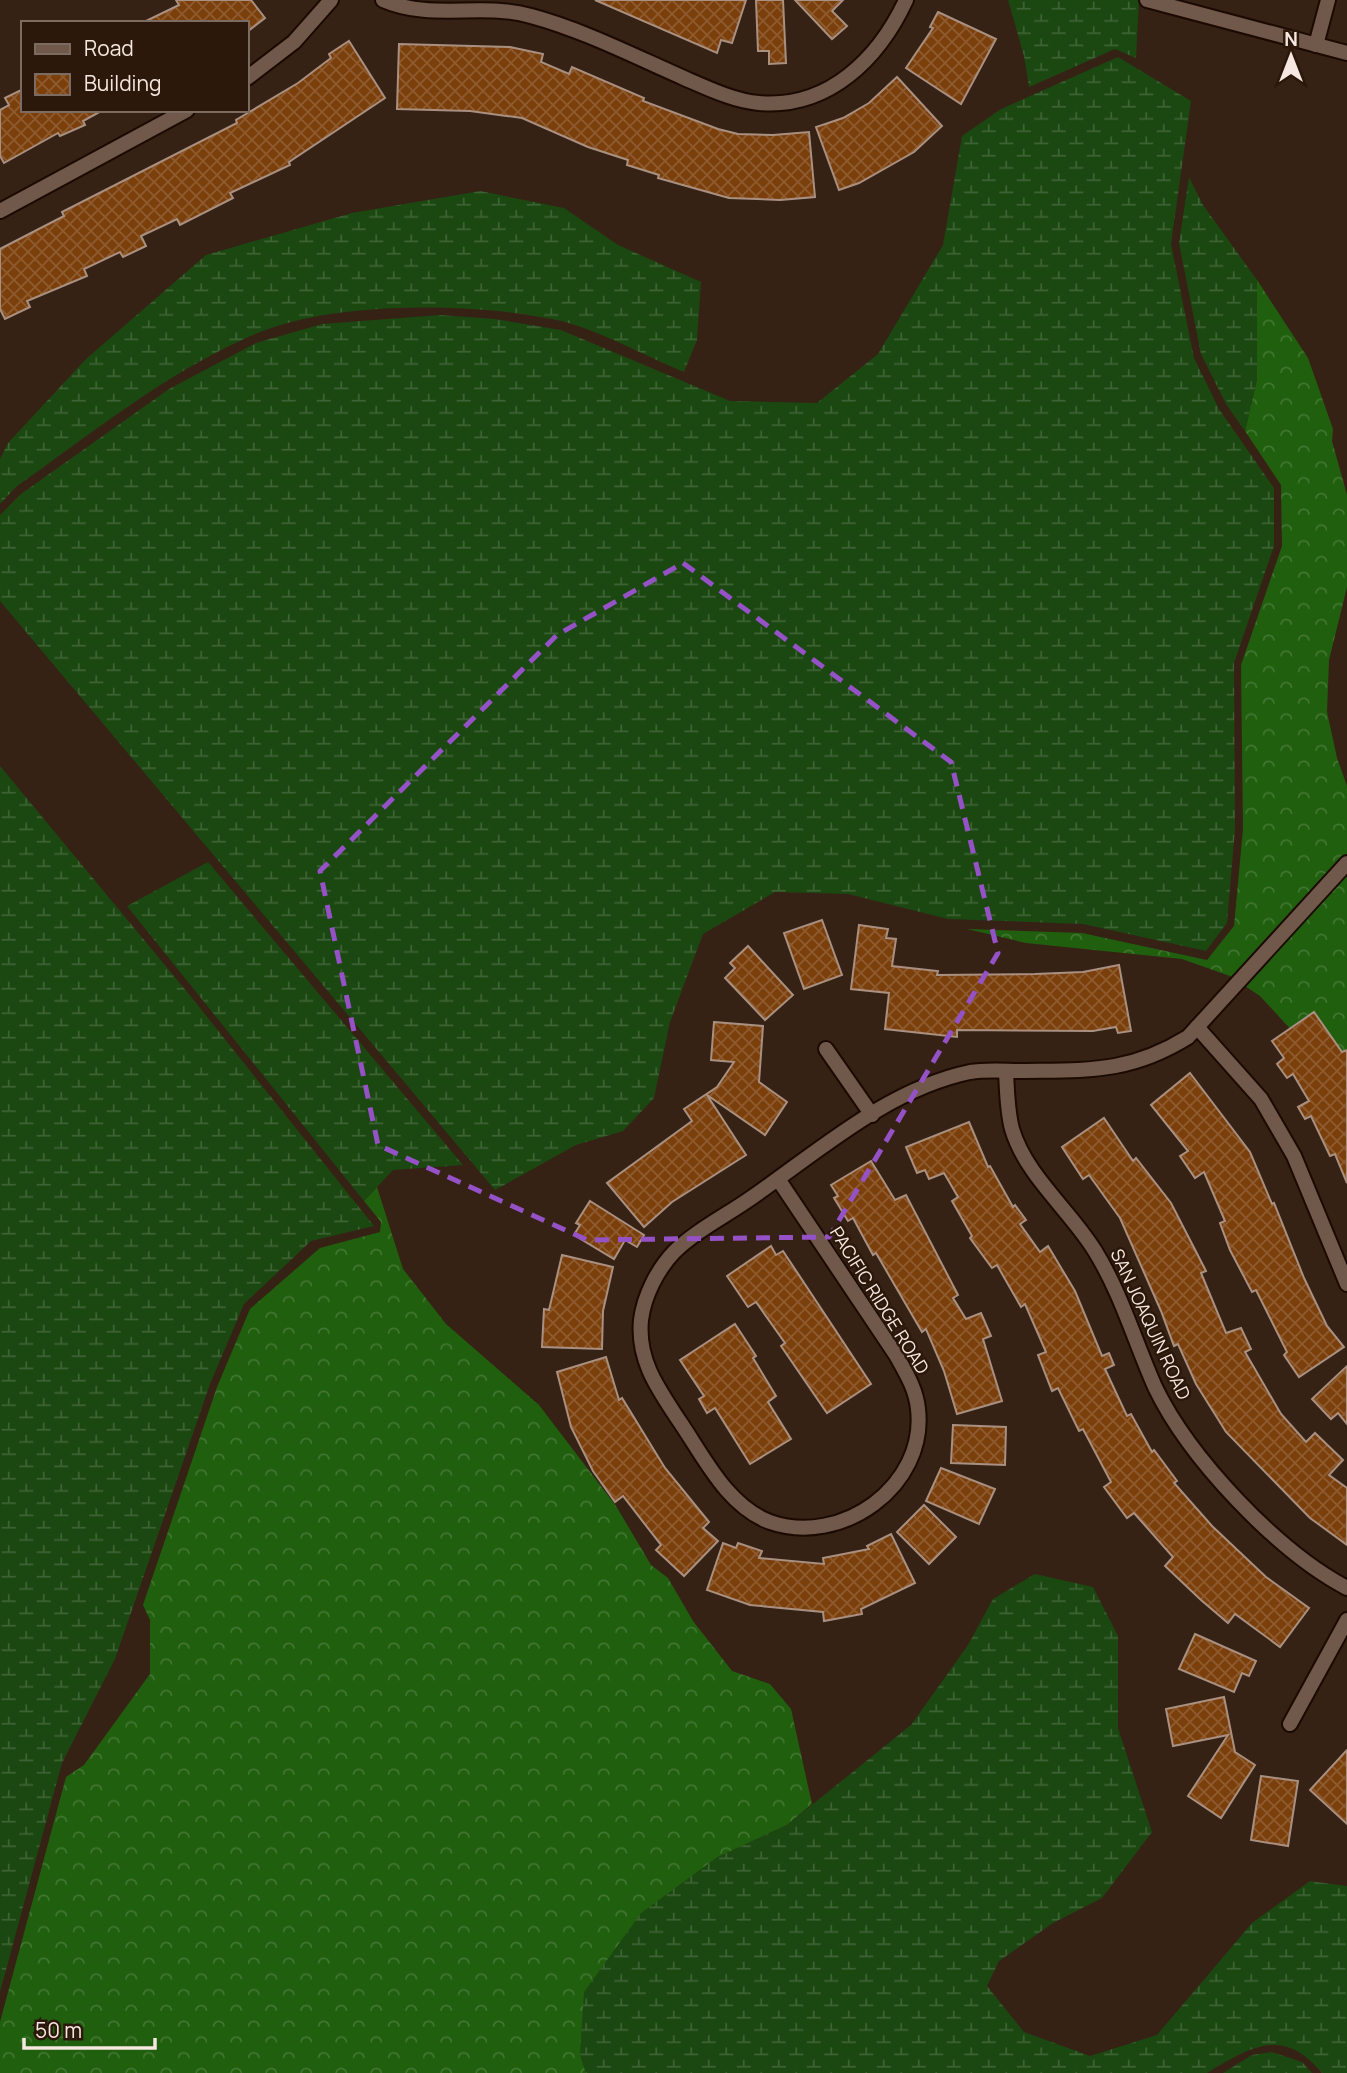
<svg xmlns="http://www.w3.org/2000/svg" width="1347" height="2073" font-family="Manrope,sans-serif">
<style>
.forest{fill:url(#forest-crowns)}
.wetland{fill:url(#wetland-marsh)}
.building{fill:url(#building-cross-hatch);stroke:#a99081;stroke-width:2}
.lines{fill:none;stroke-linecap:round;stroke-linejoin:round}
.minor-casing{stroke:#1c0a01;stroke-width:18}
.minor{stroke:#70594b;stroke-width:14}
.marked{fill:none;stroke:#9452c6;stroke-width:5;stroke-dasharray:14 9;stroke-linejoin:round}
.labels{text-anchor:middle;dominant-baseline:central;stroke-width:5;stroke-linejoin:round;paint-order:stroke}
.street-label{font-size:18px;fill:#f6e8e0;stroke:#2b180b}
</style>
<defs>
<pattern id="forest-crowns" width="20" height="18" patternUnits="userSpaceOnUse" patternTransform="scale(1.75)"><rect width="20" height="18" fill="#205f0e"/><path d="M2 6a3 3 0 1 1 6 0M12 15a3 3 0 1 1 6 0" fill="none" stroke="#417631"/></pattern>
<pattern id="wetland-marsh" width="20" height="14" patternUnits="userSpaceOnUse" patternTransform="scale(1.75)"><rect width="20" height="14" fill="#1b4711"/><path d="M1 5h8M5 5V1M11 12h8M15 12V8" fill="none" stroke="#3d6233"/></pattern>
<pattern id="building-cross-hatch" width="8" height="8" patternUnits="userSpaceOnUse" patternTransform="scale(1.75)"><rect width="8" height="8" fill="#7b3f0c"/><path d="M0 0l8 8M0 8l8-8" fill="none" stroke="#8e5b2f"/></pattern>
</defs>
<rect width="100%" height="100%" fill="#352215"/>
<g class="forest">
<path d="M1257 280 1308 358 1333 429 1332 441 1347 495V587L1329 660 1327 712 1337 758 1347 786V1103L1306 1046 1260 996 1230 976 1182 959 1026 943 967 929 1082 933 1207 960 1234 926 1243 829 1241 665 1282 546 1281 485 1245 431 1257 379Z"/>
<path d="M377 1187 403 1269 446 1324 539 1405 616 1506 651 1565 668 1578 693 1621 732 1671 770 1684 791 1709 812 1804 787 1825 716 1858 580 2054 586 2073H0V2022L66 1777 84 1765 150 1674V1620L143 1605 217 1387 250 1309 320 1248 380 1232 381 1222 364 1201Z"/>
</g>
<g class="wetland">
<path d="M1008 0H1139L1136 58 1115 49 1029 87 1024 56Z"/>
<path d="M1118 57 1191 101 1171 244 1194 358 1219 409 1274 488V546L1234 663 1235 829 1227 923 1206 951 1083 924 948 919 848 894 775 892 703 934 670 1022 654 1098 623 1131 576 1145 495 1190 0 601V515L21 494 169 389 256 343 322 324 440 315 495 319 561 330 730 401 817 403 878 354 943 245 962 136 1001 109Z"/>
<path d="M1189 177 1203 205 1257 280V379L1245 431 1226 404 1201 354 1179 243Z"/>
<path d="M480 191 564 208 618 245 701 282 697 340 684 372C647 357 599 330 561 321 478 302 332 300 253 335 167 372 92 433 16 487L0 504V459L8 443 86 359 206 255 352 213Z"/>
<path d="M0 766 188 993 374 1226 311 1241 244 1304 210 1384 115 1659 62 1763 0 1992Z"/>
<path d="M208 862 463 1165 393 1170 364 1201 127 906Z"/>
<path d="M1035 1574 1093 1587 1118 1636V1728L1152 1832 1102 1898 1053 1923 999 1961 987 1986 1024 2032 1090 2056 1157 2035 1252 1923 1310 1881 1347 1886V2073H1322C1283 2026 1251 2047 1207 2073H586L580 2054 584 1992 641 1913 716 1858 787 1825 911 1725 968 1645 993 1599Z"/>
<path d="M1272 2052 1302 2062 1312 2073H1223L1252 2055Z"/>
</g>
<g class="building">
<path d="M176 0H251L265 18 247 32V23H142L179 5Z"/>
<path d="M595 0H746L732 43 721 40 717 53Z"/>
<path d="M756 0H783L786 63 769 64V51H758Z"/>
<path d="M795 0H843L832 11 847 26 832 39Z"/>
<path d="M938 12 996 39 961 104 906 68 933 28 930 27Z"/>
<path d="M349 41 385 98 289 162 290 165 230 193 233 198 180 225 177 219 141 236 146 246 123 257 120 252 84 269 87 276 27 301 30 307 5 319 0 309V249L64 216 62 212 237 123 236 120 298 83 331 58 329 54Z"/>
<path d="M399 44 510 47 543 54 541 62 569 74 572 67 644 98 643 101 718 129 738 134 773 135 809 132 815 197 780 200 729 198 658 178 659 175 627 165 628 160 588 147 522 118 470 111 397 109Z"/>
<path d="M897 77 942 126 914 152 859 183 839 190 816 127 843 118 869 103Z"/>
<path d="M23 89V110H103L83 121 85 125 60 136 58 133 4 163 0 156V110L9 105 5 98Z"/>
<path d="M822 920 842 975 804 989 784 933Z"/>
<path d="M859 925 888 929 886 938 896 939 892 966 938 971 937 975 1035 974 1083 972 1119 965 1131 1031 1118 1033 1116 1027 1093 1031 957 1030V1037L885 1029 889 993 851 989Z"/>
<path d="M748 946 793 995 765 1020 725 978 735 968 730 963Z"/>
<path d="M1314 1012 1342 1052 1347 1050V1183L1335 1154 1330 1156 1311 1116 1305 1119 1298 1107 1309 1101 1293 1074 1287 1078 1277 1064 1284 1058 1272 1041Z"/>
<path d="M714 1022 763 1026 759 1082 787 1102 765 1135 707 1095 746 1155 672 1202 644 1227 607 1183 692 1121 684 1109 717 1087 734 1062 711 1060Z"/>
<path d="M1190 1073 1250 1152 1272 1204 1274 1203 1304 1278 1327 1326 1344 1347 1299 1377 1284 1355 1287 1352 1256 1290 1252 1292 1230 1250 1220 1223 1225 1221 1204 1172 1195 1178 1180 1156 1188 1151 1151 1105Z"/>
<path d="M1104 1118 1133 1161 1136 1158 1171 1203 1206 1271 1201 1273 1226 1333 1241 1328 1251 1349 1245 1352 1281 1414 1306 1442 1315 1433 1343 1460 1329 1475 1347 1488V1545L1310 1518 1226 1432 1196 1384 1178 1344 1174 1346 1161 1311 1120 1218 1089 1175 1083 1179 1062 1147Z"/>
<path d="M969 1122 988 1167 990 1166 1013 1207 1015 1205 1026 1220 1020 1224 1040 1252 1048 1246 1075 1291 1102 1356 1109 1353 1114 1365 1105 1369 1127 1416 1131 1414 1152 1452 1154 1450 1177 1481 1174 1483 1212 1526 1266 1577 1309 1608 1280 1647 1235 1614 1228 1623 1201 1600 1165 1566 1173 1557 1134 1513 1127 1518 1104 1487 1111 1482 1083 1429 1079 1431 1058 1388 1052 1391 1038 1355 1046 1352 1025 1304 1021 1307 997 1265 992 1268 970 1238 972 1236 952 1201 958 1197 944 1173 929 1179 925 1170 917 1173 906 1147Z"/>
<path d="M871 1161 895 1200 906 1195 958 1295 953 1298 966 1319 981 1313 991 1336 983 1339 1002 1401 957 1414 944 1371 926 1329 922 1332 876 1253 873 1255 853 1218 848 1221 834 1198 838 1196 831 1185Z"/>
<path d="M590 1201 644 1235 637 1247 625 1240 614 1259 574 1235 580 1225 576 1223Z"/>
<path d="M771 1246 776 1255 783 1251 871 1384 827 1413 781 1346 785 1343 756 1302 748 1307 727 1276Z"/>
<path d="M562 1255 613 1267 603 1311 602 1349 542 1347 544 1309 549 1310Z"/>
<path d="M735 1324 756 1356 753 1358 776 1396 768 1402 791 1439 750 1464 715 1408 707 1413 699 1399 704 1396 680 1360Z"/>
<path d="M606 1357 619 1400 622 1398 665 1468 709 1522 703 1528 718 1541 684 1576 656 1550 661 1545 623 1496 615 1502 593 1471 571 1427 557 1372Z"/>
<path d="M1347 1366V1424L1338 1413 1331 1419 1312 1399Z"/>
<path d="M953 1425 1006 1427 1005 1465 951 1463Z"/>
<path d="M941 1468 995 1489 979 1524 926 1501Z"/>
<path d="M924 1505 956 1537 929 1564 897 1532Z"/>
<path d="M891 1534 915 1583 861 1609 862 1614 824 1621 823 1612 750 1605 707 1590 723 1543 736 1548 738 1543 762 1551 759 1558 824 1564 823 1558 869 1549 867 1546Z"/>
<path d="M1195 1634 1256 1661 1249 1676 1242 1673 1234 1692 1179 1669Z"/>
<path d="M1224 1697 1235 1752 1255 1765 1221 1818 1188 1796 1228 1735 1173 1746 1166 1709Z"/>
<path d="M1347 1750V1824L1310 1790Z"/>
<path d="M1261 1776 1298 1781 1288 1846 1251 1840Z"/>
</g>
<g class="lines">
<g class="minor-casing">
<g id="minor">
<path d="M383 0C431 21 483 2 531 16 583 30 634 56 684 78 707 88 734 101 759 103 829 109 879 58 906 0"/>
<path d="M1147 0 1347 53"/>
<path d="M1316 45 1328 0"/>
<path d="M247 78 294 42 331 0"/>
<path d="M0 211 187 110"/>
<path d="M1197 1027 1261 1099 1294 1156 1347 1284"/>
<path d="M826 1049 872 1115"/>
<path d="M1006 1071C1007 1090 1007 1110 1012 1129 1026 1176 1070 1210 1095 1251 1121 1293 1135 1342 1155 1387 1189 1458 1277 1551 1347 1588"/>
<path d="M778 1179 896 1355C906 1373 916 1389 918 1409 927 1486 841 1547 770 1522 727 1506 704 1457 680 1422 659 1390 637 1361 641 1320 644 1296 657 1270 674 1252 695 1231 727 1215 751 1198 819 1151 888 1089 970 1072 987 1069 1006 1071 1023 1071 1088 1070 1130 1073 1188 1037L1347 863"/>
<path d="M1290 1724 1347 1620"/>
</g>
</g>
<use href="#minor" class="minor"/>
</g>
<path class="marked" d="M683 563 951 762 998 953 829 1237 587 1240 378 1145 320 871 557 635Z"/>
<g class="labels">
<g class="street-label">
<text transform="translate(880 1300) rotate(58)">PACIFIC RIDGE ROAD</text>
<text transform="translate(1151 1324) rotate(65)">SAN JOAQUIN ROAD</text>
</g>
</g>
<rect x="21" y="21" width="228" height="91" fill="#2b180b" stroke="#7c6b60" stroke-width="2"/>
<rect x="35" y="44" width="35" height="10" fill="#70594b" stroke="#7c6b60" stroke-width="2"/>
<text x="84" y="56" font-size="21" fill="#f6e8e0">Road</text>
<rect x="35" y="74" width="35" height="21" fill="url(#building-cross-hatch)" stroke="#7c6b60" stroke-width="2"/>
<text x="84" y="91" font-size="21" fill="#f6e8e0">Building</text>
<g transform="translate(1291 56)" stroke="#2b180b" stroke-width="5" paint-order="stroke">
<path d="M0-5L12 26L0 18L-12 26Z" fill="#f6e8e0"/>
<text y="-10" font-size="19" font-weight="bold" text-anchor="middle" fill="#f6e8e0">N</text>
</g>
<path d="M24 2038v10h131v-10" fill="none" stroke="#f6e8e0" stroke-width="3.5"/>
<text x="35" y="2038" font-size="21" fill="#f6e8e0" stroke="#2b180b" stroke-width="5" paint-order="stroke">50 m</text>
</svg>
